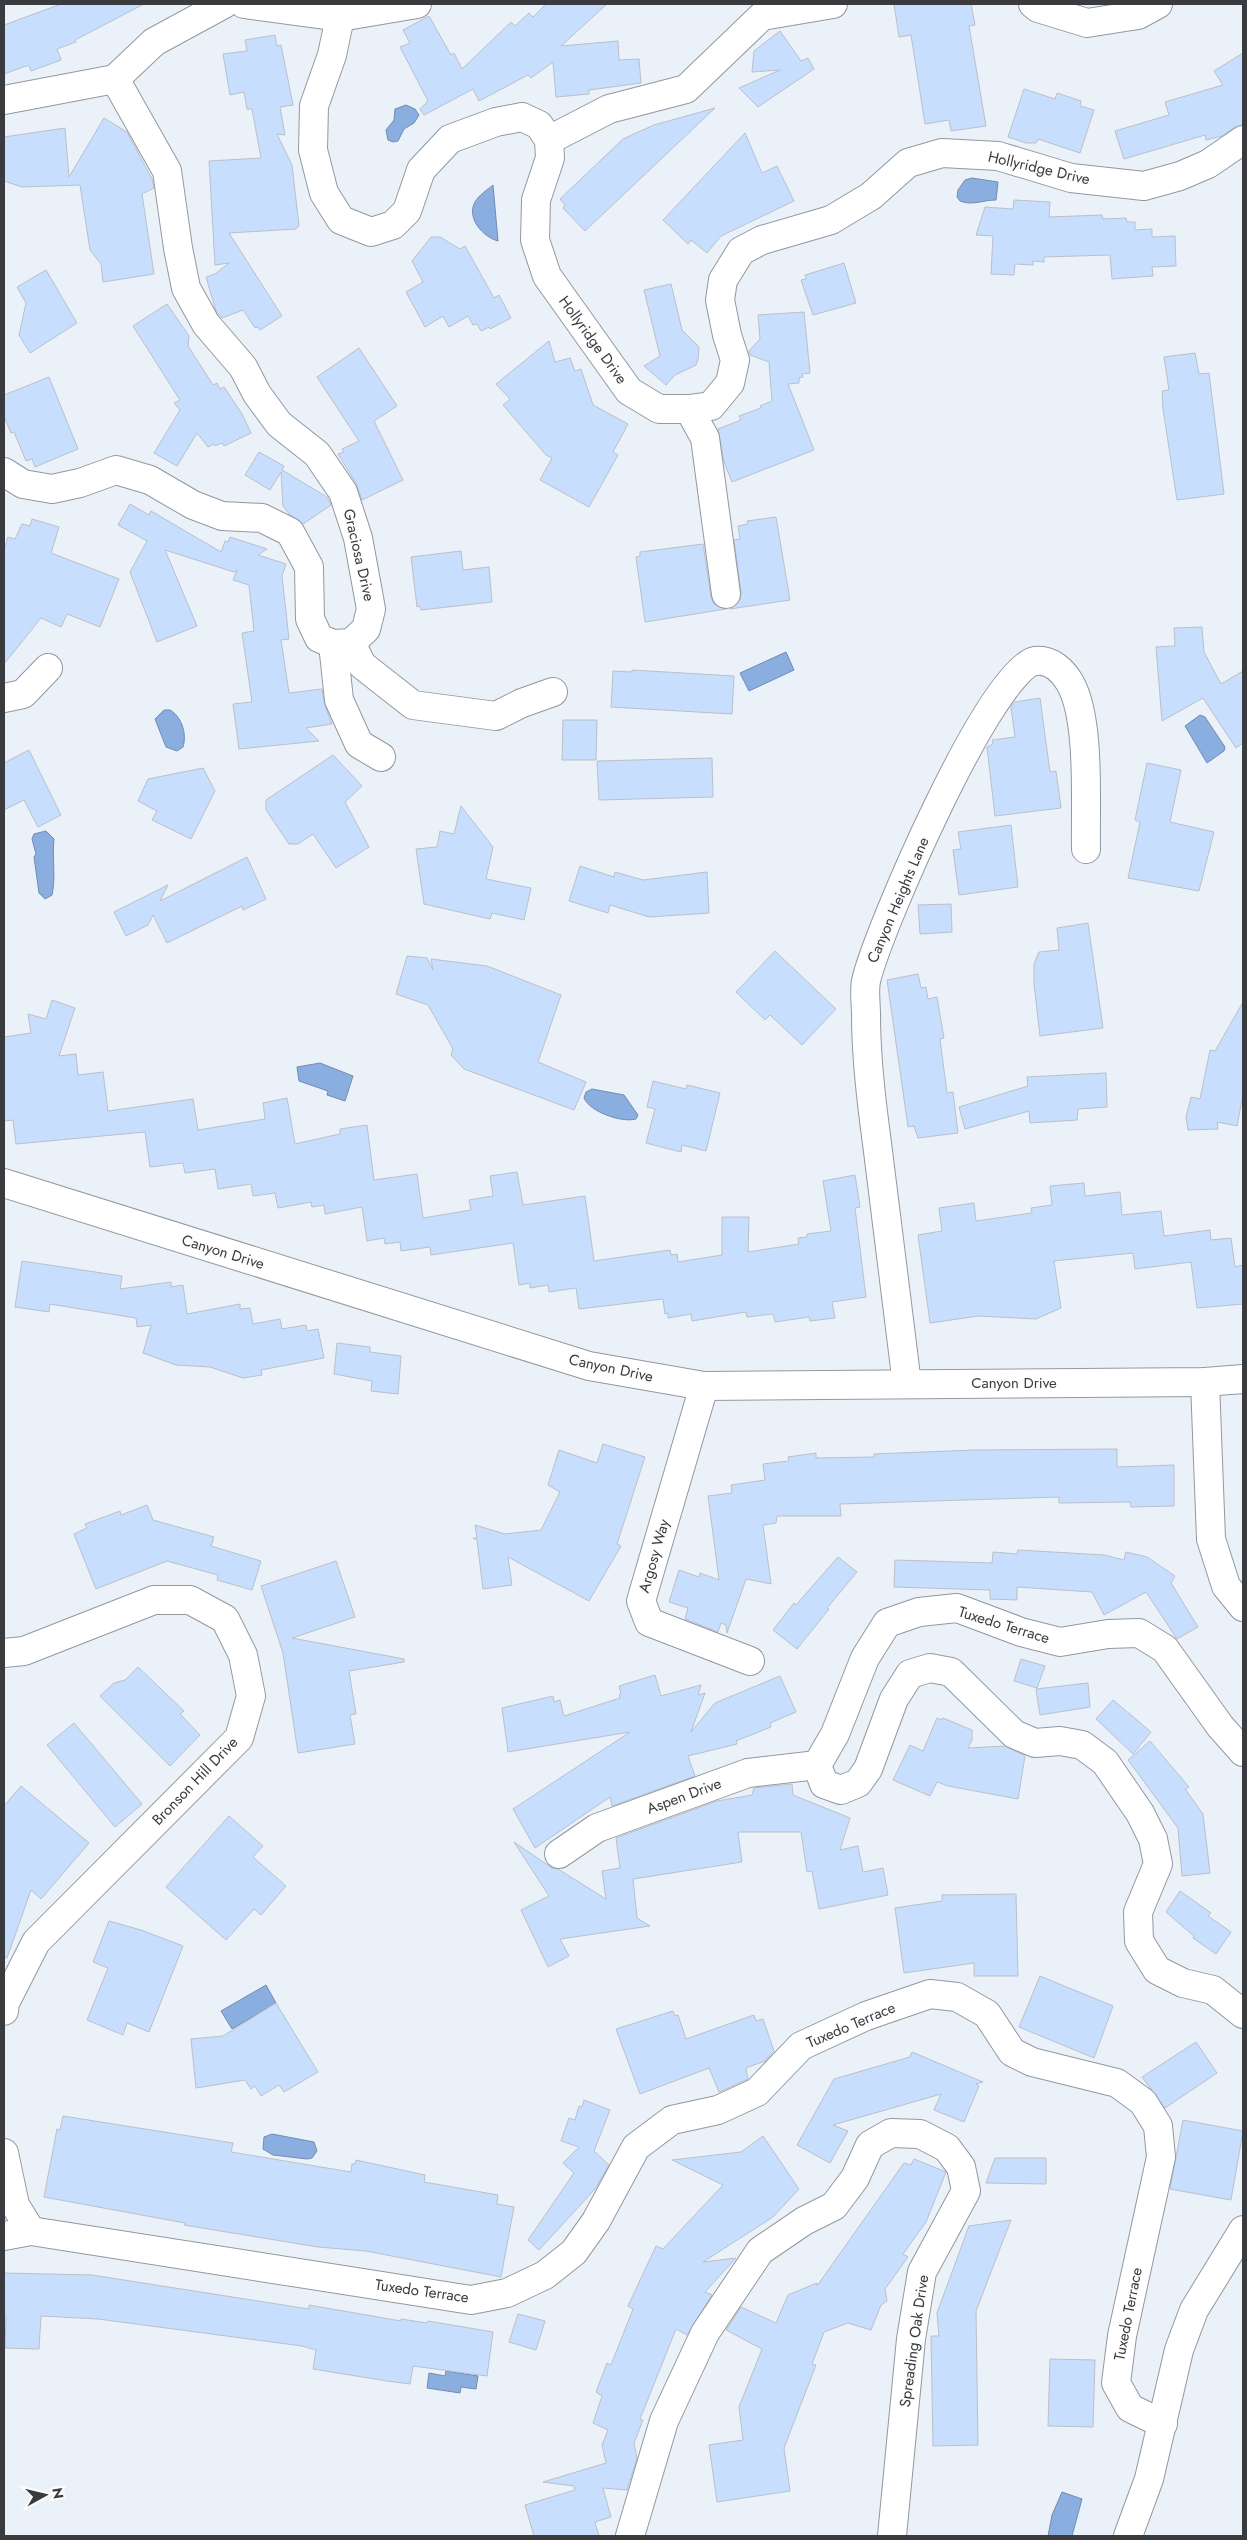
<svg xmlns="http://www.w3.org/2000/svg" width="1247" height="2540" font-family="Jost,sans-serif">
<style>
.water{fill:#8baee1;stroke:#728cb0}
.building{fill:#c8defe;stroke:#bac0c8}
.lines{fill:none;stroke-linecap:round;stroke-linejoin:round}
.minor-casing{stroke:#9298a0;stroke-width:30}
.minor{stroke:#fff;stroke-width:28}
.labels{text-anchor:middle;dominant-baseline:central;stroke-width:4;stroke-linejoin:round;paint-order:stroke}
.street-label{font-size:15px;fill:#393b3f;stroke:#fdfdfd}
</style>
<rect width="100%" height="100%" fill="#ebf1f9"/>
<g class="water">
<path d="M406 105 415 109 419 115 414 123 404 129 398 141 393 142 388 140 386 130 394 120 395 109Z"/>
<path d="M972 178 998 182 996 200C983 200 972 206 960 201L957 197 958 190 965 180Z"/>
<path d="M493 185 498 241C483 237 466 218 475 202 479 195 487 190 493 185Z"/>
<path d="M786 652 794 670 749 691 740 673Z"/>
<path d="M164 710H170C182 717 187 734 183 747L177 751 166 747 155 719Z"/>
<path d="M1200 715 1205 717 1225 747 1224 751 1207 763 1185 726Z"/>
<path d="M46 831 54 839C52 857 56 878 52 895L45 899 39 893 34 857 36 854 32 839 34 834Z"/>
<path d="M320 1063 353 1076 345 1101 327 1095 328 1091 299 1081 297 1067Z"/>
<path d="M592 1089 624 1095 638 1115 636 1119C622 1123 590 1112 584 1098L586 1092Z"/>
<path d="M266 1985 276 2003 232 2029 221 2011Z"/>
<path d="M272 2134 314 2142 317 2151 312 2158 307 2159 273 2155 263 2149 264 2137Z"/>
<path d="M446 2371 478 2376 476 2389 461 2387 460 2393 427 2388 429 2373 445 2376Z"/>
<path d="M1062 2492 1082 2499 1072 2536H1048L1052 2515Z"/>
</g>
<g class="building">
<path d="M61 4H144L75 40 76 42 57 49 61 60 31 71 29 66H26L4 74V25Z"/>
<path d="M546 4H607L561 46 618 41 619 60 639 59 641 83 589 90V94L556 97 553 62 531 78 528 75 479 101 473 89 424 115 420 109 428 101 400 47 410 43 403 30 429 16 451 55 454 53 462 69 511 22 515 26 529 13 533 17Z"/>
<path d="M894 4H971L975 25 969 26 986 126 951 131 949 120 925 124 911 35 899 37Z"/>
<path d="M780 31 801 61 808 58 814 69 758 107 739 88 780 70 752 72 754 51Z"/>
<path d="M275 35 277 46 281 45 293 105 280 107 285 135 277 134 292 165 299 226 296 229 229 233 282 316 260 330 258 327 255 328 243 310 222 318 216 311 206 277 215 274 229 263 215 265 209 161 261 158 252 109H247L244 92 230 95 223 54 247 51 245 40Z"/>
<path d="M1243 53V125L1235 127 1222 136 1206 140 1205 135 1124 159 1115 131 1169 115 1165 102 1223 85 1214 71Z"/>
<path d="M1024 89 1055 99 1057 93 1081 101 1080 106 1094 110 1080 153 1038 139 1036 143H1026L1008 137Z"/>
<path d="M715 108 585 231 563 208 565 205 560 199 623 139 654 125Z"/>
<path d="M104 118 127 132 152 179 154 188 142 194 154 274 103 282 101 264 90 250 80 185 22 187 4 181V137L65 128 69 177Z"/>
<path d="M745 133 762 173 777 166 794 201 721 236 707 253 691 240 688 244 663 220Z"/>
<path d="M1014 200 1050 202 1049 217 1102 215 1103 219 1126 218 1127 222H1135V230L1152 229V237L1175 236 1176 266 1152 267 1153 276 1112 279 1110 255 1044 257V262L1033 261V265L1015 264 1014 275 991 274 993 236 976 235 985 207 1013 209Z"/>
<path d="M431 237H440L460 249 465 246 494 298 499 295 511 318 490 329 489 327 481 331 477 324 473 325 468 316 449 327 443 316 425 327 406 292 423 282 412 261Z"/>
<path d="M844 263 856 303 813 315 801 280 806 279 805 275Z"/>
<path d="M46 270 77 323 30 353 19 335 26 303 17 287Z"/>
<path d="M671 284 682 330 699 347 698 359 696 365 675 375 666 385 644 366 660 356 644 290Z"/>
<path d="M167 304 189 336 188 346 213 385 217 383 220 389 224 387 242 414 251 433 224 446 222 443 215 446 214 444 208 447 197 433 177 466 154 453 180 410 174 403 180 400 133 326Z"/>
<path d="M804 312 810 373 802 374 803 377 799 378V383L788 384 814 450 732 482 724 462 718 429 741 420 739 416 761 408 760 406 772 401 769 362 750 355 749 351 760 339 758 315Z"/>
<path d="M549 341 555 362 570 358 575 371 581 369 593 405 628 424 613 452 618 455 589 507 540 480 552 458 546 455 503 405 510 399 496 384Z"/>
<path d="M359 348 397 406 374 421 403 480 362 500 356 483 338 454 344 452 342 449 359 441 317 377Z"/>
<path d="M1195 353 1199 374 1209 373 1224 494 1177 500 1163 409 1162 391 1169 390 1164 357Z"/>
<path d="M49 377 78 449 35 467 32 459 26 461 14 432 11 433 4 416V395Z"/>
<path d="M259 452 284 466 282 470 327 497 331 505 303 524 289 514 283 506 281 472 270 490 245 475Z"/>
<path d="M130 504 149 515 151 511 221 552 225 541 228 542 230 537 267 549 258 555 286 564 282 576 289 639 281 640 289 693 322 689 325 706 332 724 306 728 319 741 239 749 233 704 252 702 242 633 254 631 249 585 233 580 237 570 234 572 165 550 197 626 157 642 130 572 147 541 118 525Z"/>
<path d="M776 517 790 600 730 609 740 600 741 592 734 540 740 539 738 526 748 524 747 521Z"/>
<path d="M32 519 59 527 51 553 119 579 100 627 67 614 61 627 41 618 4 664V550L8 537 15 539 22 524 30 526Z"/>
<path d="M703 544 711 597 714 604 726 609 645 622 636 557 640 556V552Z"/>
<path d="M461 551 463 570 489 567 492 602 421 610 420 606 417 607 411 557Z"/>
<path d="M1202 627 1204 652 1221 684 1243 671V743L1236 748 1203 698 1162 721 1156 647 1175 646 1174 628Z"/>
<path d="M632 670 734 676 732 714 611 707 613 671 632 672Z"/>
<path d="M1040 698 1050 772 1056 771 1061 808 995 816 987 747 993 744 992 740 1015 737 1011 707 1015 702Z"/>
<path d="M563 720H597L596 760H562Z"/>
<path d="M29 750 61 815 38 827 24 800 4 810V763Z"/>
<path d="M333 755 362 786 345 802 369 847 336 868 313 834 298 844H289L266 810V800Z"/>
<path d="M712 758 713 797 599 800 597 761Z"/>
<path d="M1147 763 1181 770 1170 822 1214 832 1199 891 1128 878 1140 822 1135 820Z"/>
<path d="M203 768 215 791 191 839 152 820 157 811 138 801 148 779Z"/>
<path d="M461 806 493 847 486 879 531 888 524 920 492 913 490 919 424 904 416 849 437 847 440 831 454 834Z"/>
<path d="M1011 825 1018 887 959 895 953 850 961 849 958 832Z"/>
<path d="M247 857 266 899 243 910 242 906 167 943 153 915 148 925 126 936 114 912 168 885 160 901Z"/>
<path d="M580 866 614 877 615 872 643 880 707 872 709 913 649 917 610 905 608 913 569 901Z"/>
<path d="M951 904 952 932 920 934 918 905Z"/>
<path d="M1088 923 1103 1028 1040 1036 1034 984V964L1039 952 1059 950 1057 928Z"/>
<path d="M775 951 836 1009 802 1045 770 1015 765 1020 736 992Z"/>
<path d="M407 956 427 958 433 970 431 959 487 966 561 995 538 1062 586 1082 574 1110 464 1069 451 1055 453 1049 428 1005 396 994Z"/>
<path d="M918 974 921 988 926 987 928 999 937 997 944 1038 940 1039 947 1093 953 1092 958 1133 918 1138 914 1126 908 1127 887 980Z"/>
<path d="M52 1000 75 1008 59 1056 76 1054 78 1075 103 1072 108 1111 193 1099 198 1130 265 1119 263 1103 287 1098 295 1144 340 1134V1129L367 1125 374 1180 417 1174 423 1218 471 1210 469 1200 493 1196 490 1176 517 1172 523 1205 585 1196 594 1261 670 1250 671 1255 677 1254 678 1262 722 1255V1217H749L748 1252 799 1244 798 1238 807 1237V1234L831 1231 823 1181 855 1175 860 1207 855 1208 866 1297 832 1302 835 1318 810 1321 809 1317 775 1322 773 1314 747 1317 746 1312 692 1321 691 1314 668 1318V1313L665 1314 663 1299 579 1309 576 1288 549 1292 548 1285 530 1288V1283L519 1285 513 1243 431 1255 430 1247 401 1251 400 1242 385 1244 384 1238 367 1241 362 1207 325 1214 324 1205 312 1207 311 1202 278 1208 275 1193 253 1196 251 1184 218 1189 215 1169 185 1173 183 1163 150 1167 145 1132 16 1144 13 1120 4 1121V1037L31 1033 28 1014 46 1019Z"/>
<path d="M1243 1002V1095L1237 1126 1217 1122 1218 1129 1188 1130 1186 1117 1191 1097 1200 1099 1210 1050 1215 1051Z"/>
<path d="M1106 1073 1107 1107 1078 1109 1077 1120 1030 1123 1029 1111 965 1129 959 1107 1028 1086 1027 1077Z"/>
<path d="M653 1081 686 1089 687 1085 720 1093 706 1151 682 1145 681 1152 646 1143 655 1109 647 1107Z"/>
<path d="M1084 1183 1085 1196 1120 1192 1122 1215 1161 1211 1164 1236 1210 1230 1211 1240 1231 1238 1235 1267 1243 1265V1304L1197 1308 1191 1262 1135 1269 1133 1253 1054 1261 1061 1308 1036 1319 979 1316 930 1323 918 1235 942 1231 939 1208 974 1203 976 1221 1032 1213 1031 1208 1052 1205 1050 1186Z"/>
<path d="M22 1261 122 1276 120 1289 171 1282V1287L183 1285 187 1314 240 1304V1309L250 1308 253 1324 280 1319 282 1329 306 1325 307 1331 318 1329 324 1358 261 1370 262 1375 243 1378 210 1367 176 1365 143 1353 151 1325 137 1327 136 1318 50 1304 49 1312 15 1307Z"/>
<path d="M337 1343 370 1347V1352L401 1356 398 1394 371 1391 372 1381 334 1374Z"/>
<path d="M603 1444 645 1457 617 1544 621 1546 589 1601 508 1557 512 1585 483 1589 477 1540 473 1538H477L475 1525 505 1534 541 1530 560 1492 548 1485 559 1450 597 1463Z"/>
<path d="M1117 1449V1467L1174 1465V1506L1131 1507 1130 1502 1059 1503V1497L840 1504 841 1516H777L776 1523 763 1525 771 1584 746 1579 727 1633 726 1625 721 1623 718 1632 685 1619 688 1608 669 1602 679 1570 699 1577 700 1573 719 1580 708 1496 732 1493 731 1485 765 1480 763 1464 789 1461 788 1457 816 1453V1458L874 1457V1454L974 1450Z"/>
<path d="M147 1505 153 1520 214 1537 211 1546 261 1561 252 1590 217 1580 218 1575 167 1561 96 1589 74 1534 87 1528 85 1524 120 1511 121 1515Z"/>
<path d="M1018 1550 1104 1555 1124 1560 1126 1552 1147 1557 1175 1576 1171 1583 1198 1627 1177 1639 1146 1592 1104 1615 1092 1592 1017 1587V1600L990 1599V1590L894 1587 895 1560 992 1563 993 1552 1017 1554Z"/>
<path d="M838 1557 857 1572 827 1608 829 1609 797 1649 773 1630 794 1603 796 1605Z"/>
<path d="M336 1561 355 1617 292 1638 404 1659V1662L349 1671 356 1714 350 1715 355 1744 298 1753 283 1653 261 1586Z"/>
<path d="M1021 1659 1045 1666 1037 1688 1014 1681Z"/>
<path d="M138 1667 184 1711 180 1714 200 1735 170 1766 100 1696 114 1683 125 1680Z"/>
<path d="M655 1675 661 1696 701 1685 698 1695 705 1693 691 1732 715 1703 780 1676 796 1712 770 1723 771 1727 736 1741 737 1744 688 1756 695 1776 612 1806 610 1797 535 1848 513 1809 630 1732 508 1752 502 1708 553 1696 554 1702 560 1700 564 1716 620 1698 619 1695 621 1694 619 1686Z"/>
<path d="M1088 1683 1090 1707 1040 1715 1036 1689Z"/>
<path d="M1113 1700 1151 1732 1133 1754 1096 1719Z"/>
<path d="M937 1718 942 1720 943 1718 972 1730V1740L968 1748 1005 1746 1025 1756 1018 1799 948 1786 937 1782 930 1796 893 1780 910 1745 923 1751Z"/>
<path d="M74 1723 142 1804 115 1827 47 1745Z"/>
<path d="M1150 1741 1189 1787 1185 1789 1203 1814 1210 1873 1182 1876 1178 1828 1128 1760Z"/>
<path d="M792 1784 793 1795 850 1818 840 1850 858 1846 863 1872 883 1868 888 1895 819 1909 812 1871 807 1872 801 1832H738L742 1862 633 1879 637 1918 650 1926 560 1939 569 1956 548 1967 521 1910 549 1896 514 1842 552 1868 558 1869 606 1899 602 1871 620 1868 616 1838 717 1801 752 1795 754 1788Z"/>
<path d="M21 1786 89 1843 41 1899 31 1890 7 1958 4 1957V1806Z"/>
<path d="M229 1816 263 1846 253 1857 286 1886 261 1915 254 1909 226 1940 166 1887Z"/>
<path d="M1180 1891 1211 1913 1208 1916 1231 1932 1216 1954 1193 1938 1194 1936 1166 1912Z"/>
<path d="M1016 1894 1018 1976H974V1963L904 1973 895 1908 942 1901V1895Z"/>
<path d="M109 1921 141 1930 183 1946 149 2032 127 2023 123 2035 87 2020 108 1968 93 1962Z"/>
<path d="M1040 1976 1113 2006 1094 2058 1019 2027Z"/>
<path d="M276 2003 318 2072 284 2092 279 2085 261 2096 255 2086 251 2089 245 2080 196 2088 191 2039 223 2036Z"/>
<path d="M673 2011 675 2016 678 2015 686 2039 754 2015 756 2021 763 2019 774 2051 765 2061 746 2068 748 2079 719 2092 709 2068 640 2094 616 2029Z"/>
<path d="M1196 2042 1217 2073 1165 2108 1142 2077Z"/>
<path d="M912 2052 983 2082 976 2084 979 2086 964 2122 934 2110 941 2094 833 2125 848 2131 830 2163 797 2145 834 2079 910 2057Z"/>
<path d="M584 2100 610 2110 594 2151 609 2165 595 2189 539 2250 528 2240 574 2173 563 2163 579 2147 561 2141 569 2118 575 2120 579 2106 582 2107Z"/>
<path d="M63 2116 233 2143 231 2152 351 2172 352 2164H355L356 2160 425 2175 424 2182 498 2195 497 2204 514 2207 501 2277 366 2251 318 2247 184 2225 185 2223 44 2197 57 2129 60 2130Z"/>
<path d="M1183 2120 1243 2131 1231 2200 1170 2189Z"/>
<path d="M763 2136 799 2189 773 2217 703 2262 736 2258 705 2292 712 2295 687 2335 676 2329 640 2419 643 2420 634 2443 637 2458 627 2490 603 2488 611 2517 595 2522 599 2536H534L525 2505 575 2490 574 2486 543 2482 606 2463 602 2445 608 2430 593 2423 602 2396 596 2392 607 2363 611 2365 633 2309 628 2306 656 2246 663 2249 723 2185 672 2160 741 2152Z"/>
<path d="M995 2158H1046V2184L986 2183Z"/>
<path d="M914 2159 946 2172 926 2222 903 2254 908 2257 885 2289 887 2301 881 2305 871 2330 848 2323 824 2332 812 2364 816 2365 784 2448 790 2491 717 2502 709 2445 743 2440 739 2407 762 2349 726 2330 741 2307 776 2323 788 2295 817 2283V2286L904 2163 911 2165Z"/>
<path d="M1011 2220 976 2311 978 2445 933 2446 931 2336H939L937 2313 969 2226Z"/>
<path d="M4 2273 92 2275 309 2309V2305L401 2321V2319L427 2323 428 2321 493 2332 487 2376 413 2366 410 2384 387 2381 313 2369 316 2350 302 2346 98 2319 41 2316 39 2349 5 2348 6 2316H4Z"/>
<path d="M518 2314 545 2321 536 2350 509 2342Z"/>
<path d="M1050 2359 1095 2360 1093 2427 1048 2426Z"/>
</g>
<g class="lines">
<g class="minor-casing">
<g id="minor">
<path d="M244 4 340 17 417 4"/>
<path d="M1033 4 1038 8 1087 23 1138 15 1158 4"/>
<path d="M340 17 332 55 314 106 313 150 324 193 341 220 371 232 393 225 407 211 421 170 450 139 496 122 522 117 539 125 549 140 550 158 536 200 535 240 547 276 629 391 659 409H689L711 406 730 383 735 360 727 335 720 300 723 280 741 251 762 240 831 220 871 196 908 163 942 153 998 156 1071 178 1144 186 1180 176 1208 164 1243 140"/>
<path d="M4 100 115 79 154 42 224 4"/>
<path d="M549 140 609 109 686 89 762 16 833 4"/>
<path d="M689 409 705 438 726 594"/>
<path d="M4 472 23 484 52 489 80 483 116 470 150 480 193 505 222 516 262 518 290 532 309 567 310 619 319 638 333 644 351 643 366 629 371 609 358 538 343 492 317 454 279 424 257 394 243 367 206 324 186 288 178 248 167 171 115 79"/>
<path d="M351 643 362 665 413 705 496 716 522 703 553 692"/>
<path d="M333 644 339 700 359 744 381 757"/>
<path d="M4 698 23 694 48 668"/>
<path d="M4 1183 589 1366 704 1386 1205 1382 1243 1379"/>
<path d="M1205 1382 1211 1539 1226 1586 1243 1607"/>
<path d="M907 1384C896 1298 886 1213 875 1128 870 1090 866 1053 866 1015 866 1004 864 991 866 981 877 932 991 669 1035 661 1051 659 1063 671 1070 683 1091 719 1085 806 1086 849"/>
<path d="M704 1386 641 1601 649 1622 750 1661"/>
<path d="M4 1653 24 1651 154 1600H190L225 1619 243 1655 251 1696 239 1738 36 1942 5 2003 4 2011"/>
<path d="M1243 1752 1220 1726 1165 1649 1139 1633 1108 1634 1060 1642 1021 1632 957 1608 919 1612 887 1623 865 1658 835 1734 817 1765 824 1784 841 1790 858 1783 868 1769 894 1699 910 1674 930 1668 951 1672 1014 1734 1035 1743 1060 1741 1082 1745 1105 1762 1140 1813 1153 1839 1158 1864 1138 1912 1139 1941 1157 1970 1183 1983 1213 1990 1243 2014"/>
<path d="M559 1854 597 1828 748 1773 817 1765"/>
<path d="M4 2153 15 2205 31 2231"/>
<path d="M4 2236 31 2231 471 2300 507 2293 545 2275 574 2252 596 2221 636 2147 672 2120 718 2110 757 2092 801 2046 866 2016 930 1994 957 1997 987 2014 1012 2052 1032 2062 1117 2083 1143 2102 1158 2126 1161 2157 1122 2336 1116 2383 1130 2408 1163 2424"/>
<path d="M630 2536 664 2421 705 2333 760 2251 804 2221 834 2206 855 2178 870 2145 891 2133 920 2134 947 2148 961 2167 966 2191 922 2272 911 2339 892 2536"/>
<path d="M1128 2536 1149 2479 1179 2350 1194 2310 1243 2230"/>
</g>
</g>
<use href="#minor" class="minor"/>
</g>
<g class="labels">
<g class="street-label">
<text transform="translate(1039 168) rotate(13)">Hollyridge Drive</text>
<text transform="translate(593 340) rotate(54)">Hollyridge Drive</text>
<text transform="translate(359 555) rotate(77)">Graciosa Drive</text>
<text transform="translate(898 900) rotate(-67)">Canyon Heights Lane</text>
<text transform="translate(223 1252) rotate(17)">Canyon Drive</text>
<text transform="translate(611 1368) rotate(12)">Canyon Drive</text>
<text x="1014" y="1383">Canyon Drive</text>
<text transform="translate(654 1556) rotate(-74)">Argosy Way</text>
<text transform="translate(1004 1625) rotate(17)">Tuxedo Terrace</text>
<text transform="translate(195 1781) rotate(-46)">Bronson Hill Drive</text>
<text transform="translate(684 1796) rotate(-20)">Aspen Drive</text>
<text transform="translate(851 2025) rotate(-23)">Tuxedo Terrace</text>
<text transform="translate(422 2291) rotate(8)">Tuxedo Terrace</text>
<text transform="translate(1128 2314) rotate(-79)">Tuxedo Terrace</text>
<text transform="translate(914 2341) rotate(-82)">Spreading Oak Drive</text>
</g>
</g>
<rect width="1247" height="2540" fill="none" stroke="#393b3f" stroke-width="10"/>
<g transform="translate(45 2495) rotate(82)" stroke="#fdfdfd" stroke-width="4" paint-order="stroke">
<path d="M0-4L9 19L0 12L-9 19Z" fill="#393b3f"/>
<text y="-8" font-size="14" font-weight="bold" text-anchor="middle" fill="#393b3f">N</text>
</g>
</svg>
